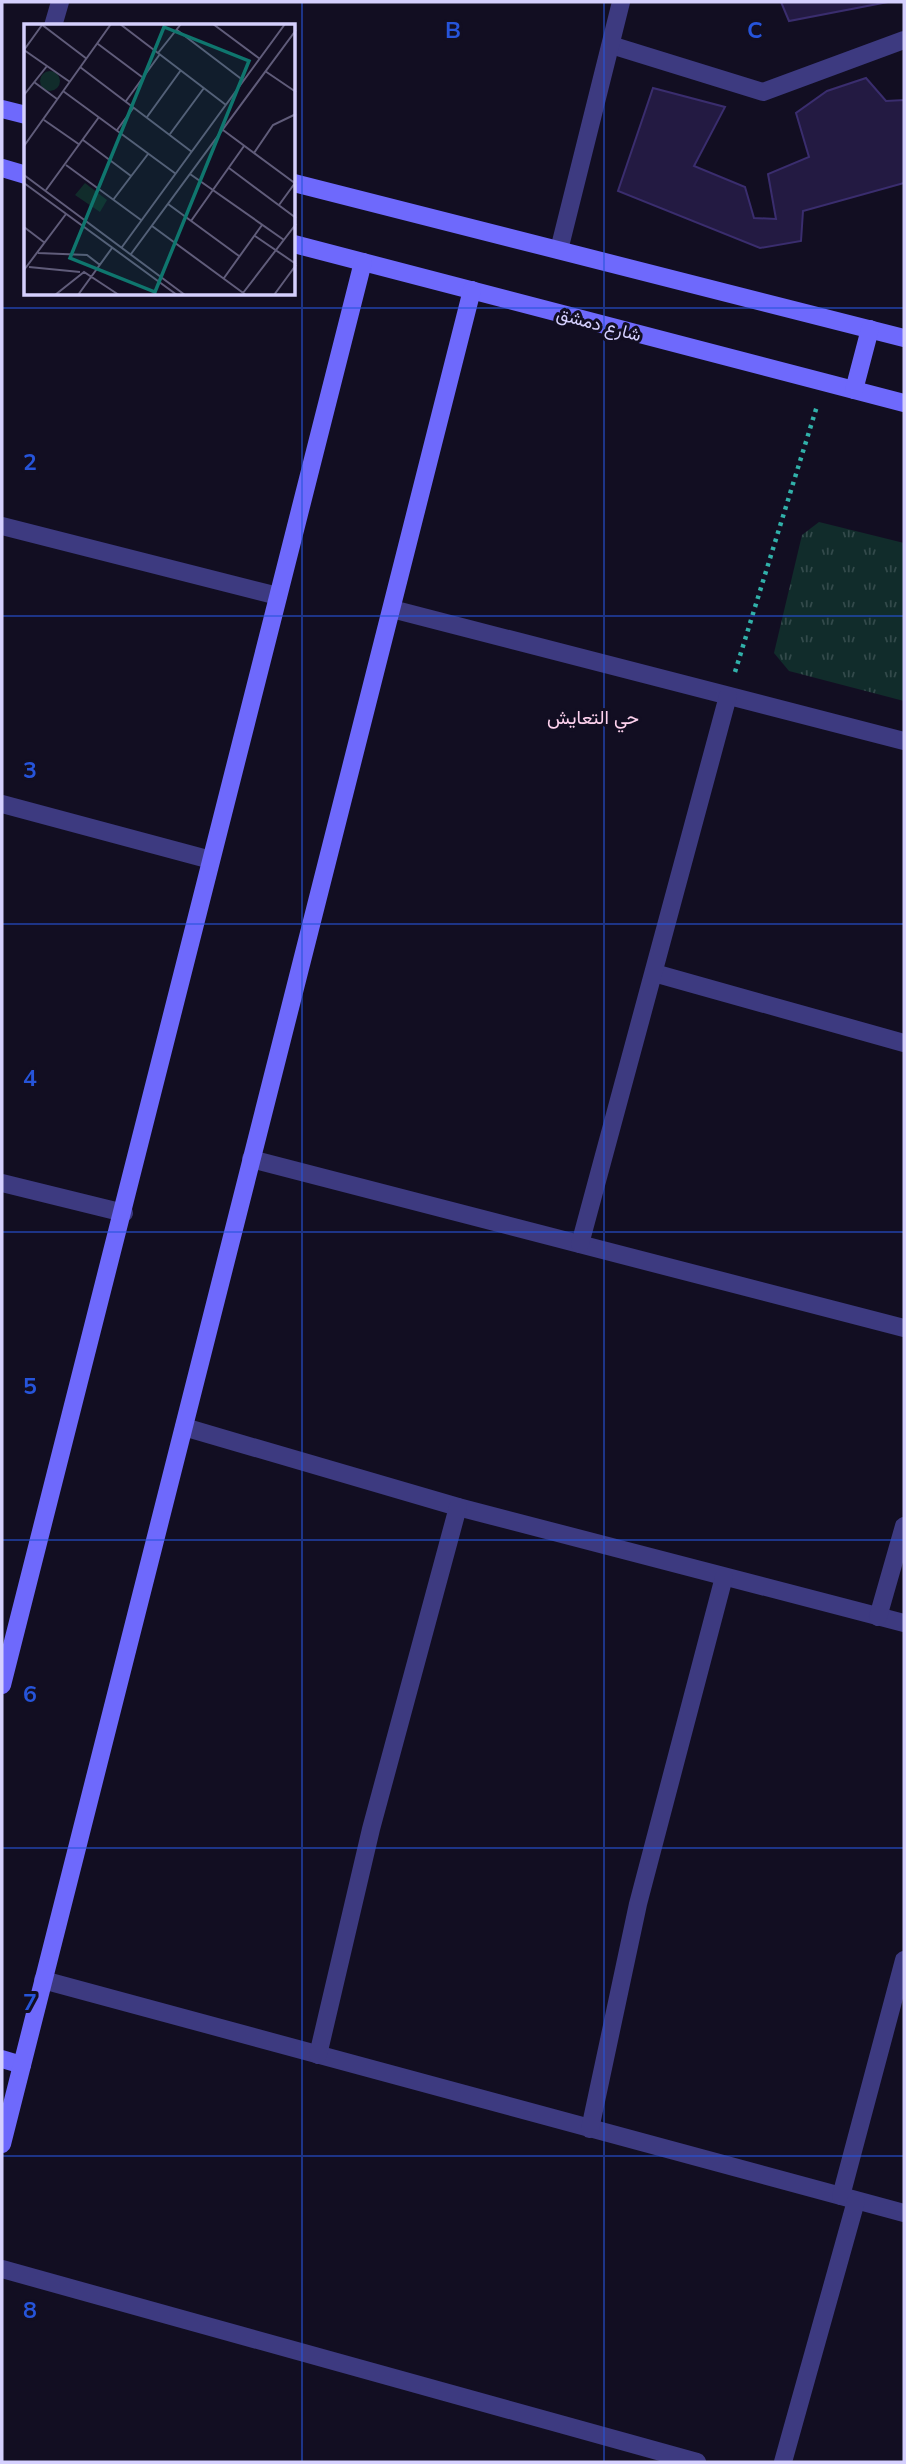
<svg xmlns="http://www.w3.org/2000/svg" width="906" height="2464" font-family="Mulish,Vazirmatn,sans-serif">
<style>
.park{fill:url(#park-tufts)}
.building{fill:#231a42;stroke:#3a2d6e;stroke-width:2}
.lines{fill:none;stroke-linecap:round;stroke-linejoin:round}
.path{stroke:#31b1aa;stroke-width:4.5;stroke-dasharray:3.5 5;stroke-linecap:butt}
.street{stroke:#3d3a80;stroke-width:18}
.secondary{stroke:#6e69fc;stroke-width:18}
.grid{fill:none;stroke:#2654da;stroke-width:2;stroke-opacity:0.55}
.labels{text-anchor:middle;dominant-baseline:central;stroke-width:6;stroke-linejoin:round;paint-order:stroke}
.street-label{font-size:18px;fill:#d5d0fe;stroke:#120e22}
.neighbourhood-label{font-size:19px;fill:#fed2ee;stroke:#120e22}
.inset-road{fill:none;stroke:#605c7a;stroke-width:2}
.view{fill:#0f766e;fill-opacity:0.15;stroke:#0f766e;stroke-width:3.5}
.inset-edge{fill:none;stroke:#d5d0fe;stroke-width:3.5}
.grid-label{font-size:23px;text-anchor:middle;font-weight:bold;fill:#2654da;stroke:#120e22;stroke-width:6;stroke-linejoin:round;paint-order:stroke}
</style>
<defs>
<pattern id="park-tufts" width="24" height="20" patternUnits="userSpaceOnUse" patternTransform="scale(1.75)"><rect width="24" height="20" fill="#112c2b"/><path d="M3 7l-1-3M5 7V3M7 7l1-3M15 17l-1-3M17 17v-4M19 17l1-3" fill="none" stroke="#334a4b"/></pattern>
</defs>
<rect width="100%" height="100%" fill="#120e22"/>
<path class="park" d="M819 522 904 543V701L789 671 774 653 802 535Z"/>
<g class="building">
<path d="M781 2H888L789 21Z"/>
<path d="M866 78 886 101 904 100V183L803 211 801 241 760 248 618 191 653 88 725 107 694 166 745 187 754 218 776 219 768 174 809 157 796 113 827 91Z"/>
</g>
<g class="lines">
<path class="path" d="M735 672 817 406"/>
<g class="street">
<path d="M53 26 60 2"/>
<path d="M611 45 763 92 904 40"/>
<path d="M559 250 621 2"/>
<path d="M2 526 278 596"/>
<path d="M392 609 904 741"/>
<path d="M2 804 211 860"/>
<path d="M654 973 904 1043"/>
<path d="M251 1159 904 1328"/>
<path d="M2 1183 124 1213"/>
<path d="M580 1244 728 696"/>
<path d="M184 1427 458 1507 904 1623"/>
<path d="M878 1617 904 1526"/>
<path d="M43 1980 904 2213"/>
<path d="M318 2055 371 1829 458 1507"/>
<path d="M590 2129 638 1904 724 1577"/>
<path d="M841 2196 904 1960"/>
<path d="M2 2269 697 2462"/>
<path d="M783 2462 856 2201"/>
</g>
<g class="secondary">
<path d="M2 109 26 115"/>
<path d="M2 168 26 175"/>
<path d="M294 183 904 338"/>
<path d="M294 244 904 403"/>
<path d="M854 390 870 329"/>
<path d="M2 1685C125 1211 243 736 363 262"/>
<path d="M2 2059 22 2065"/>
<path d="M2 2144 472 290"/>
</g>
</g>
<path class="grid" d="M302 2V2462M604 2V2462M2 308H904M2 616H904M2 924H904M2 1232H904M2 1540H904M2 1848H904M2 2156H904"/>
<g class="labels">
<g class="street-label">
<text transform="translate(599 324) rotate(15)">شارع دمشق</text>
</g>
<g class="neighbourhood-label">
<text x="593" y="717">حي التعايش</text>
</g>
</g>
<g transform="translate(24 24)">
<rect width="271" height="271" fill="#120e22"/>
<path d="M16 57a10 10 0 1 1 20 0a10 10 0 1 1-20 0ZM61 159 83 176 76 188 51 171Z" fill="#112c2b"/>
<path class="inset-road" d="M17 0 63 35M96 0 202 81M189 0 236 35M153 6 220 57M74 20 118 53M0 26 46 58M0 26 18 1M134 29 157 0M56 43 168 128M241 47 272 68M10 58 33 75M39 67 152 150M0 71 23 42M102 77 136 30M123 93 157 46M20 96 56 121M93 106 110 83M199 106 272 160M146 110 180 64M59 116 107 152M0 122 87 0M230 129 249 101 272 90M42 141 117 196M205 144 272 194M166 150 260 216M0 151 161 271M0 159 153 271M22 166 75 93M89 176 124 130M144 180 215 232M255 181 271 159M167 197 220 122M128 202 222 271M0 203 21 219M231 212 272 240M98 223 261 0M14 229 63 231 76 241M107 230 272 6M5 243 56 248M0 246 42 190M200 254 238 201M219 269 272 200M31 271 60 248 95 271M54 271 88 224M250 271 272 241"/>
<path class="view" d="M140 3 225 37 131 268 46 234Z"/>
<rect width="271" height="271" class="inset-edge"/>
</g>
<g class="grid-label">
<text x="453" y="38">B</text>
<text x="755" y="38">C</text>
<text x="30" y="470">2</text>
<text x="30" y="778">3</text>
<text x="30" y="1086">4</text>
<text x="30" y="1394">5</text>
<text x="30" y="1702">6</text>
<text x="30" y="2010">7</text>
<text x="30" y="2318">8</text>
</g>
<rect width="906" height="2464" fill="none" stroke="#d5d0fe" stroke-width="7"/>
</svg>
